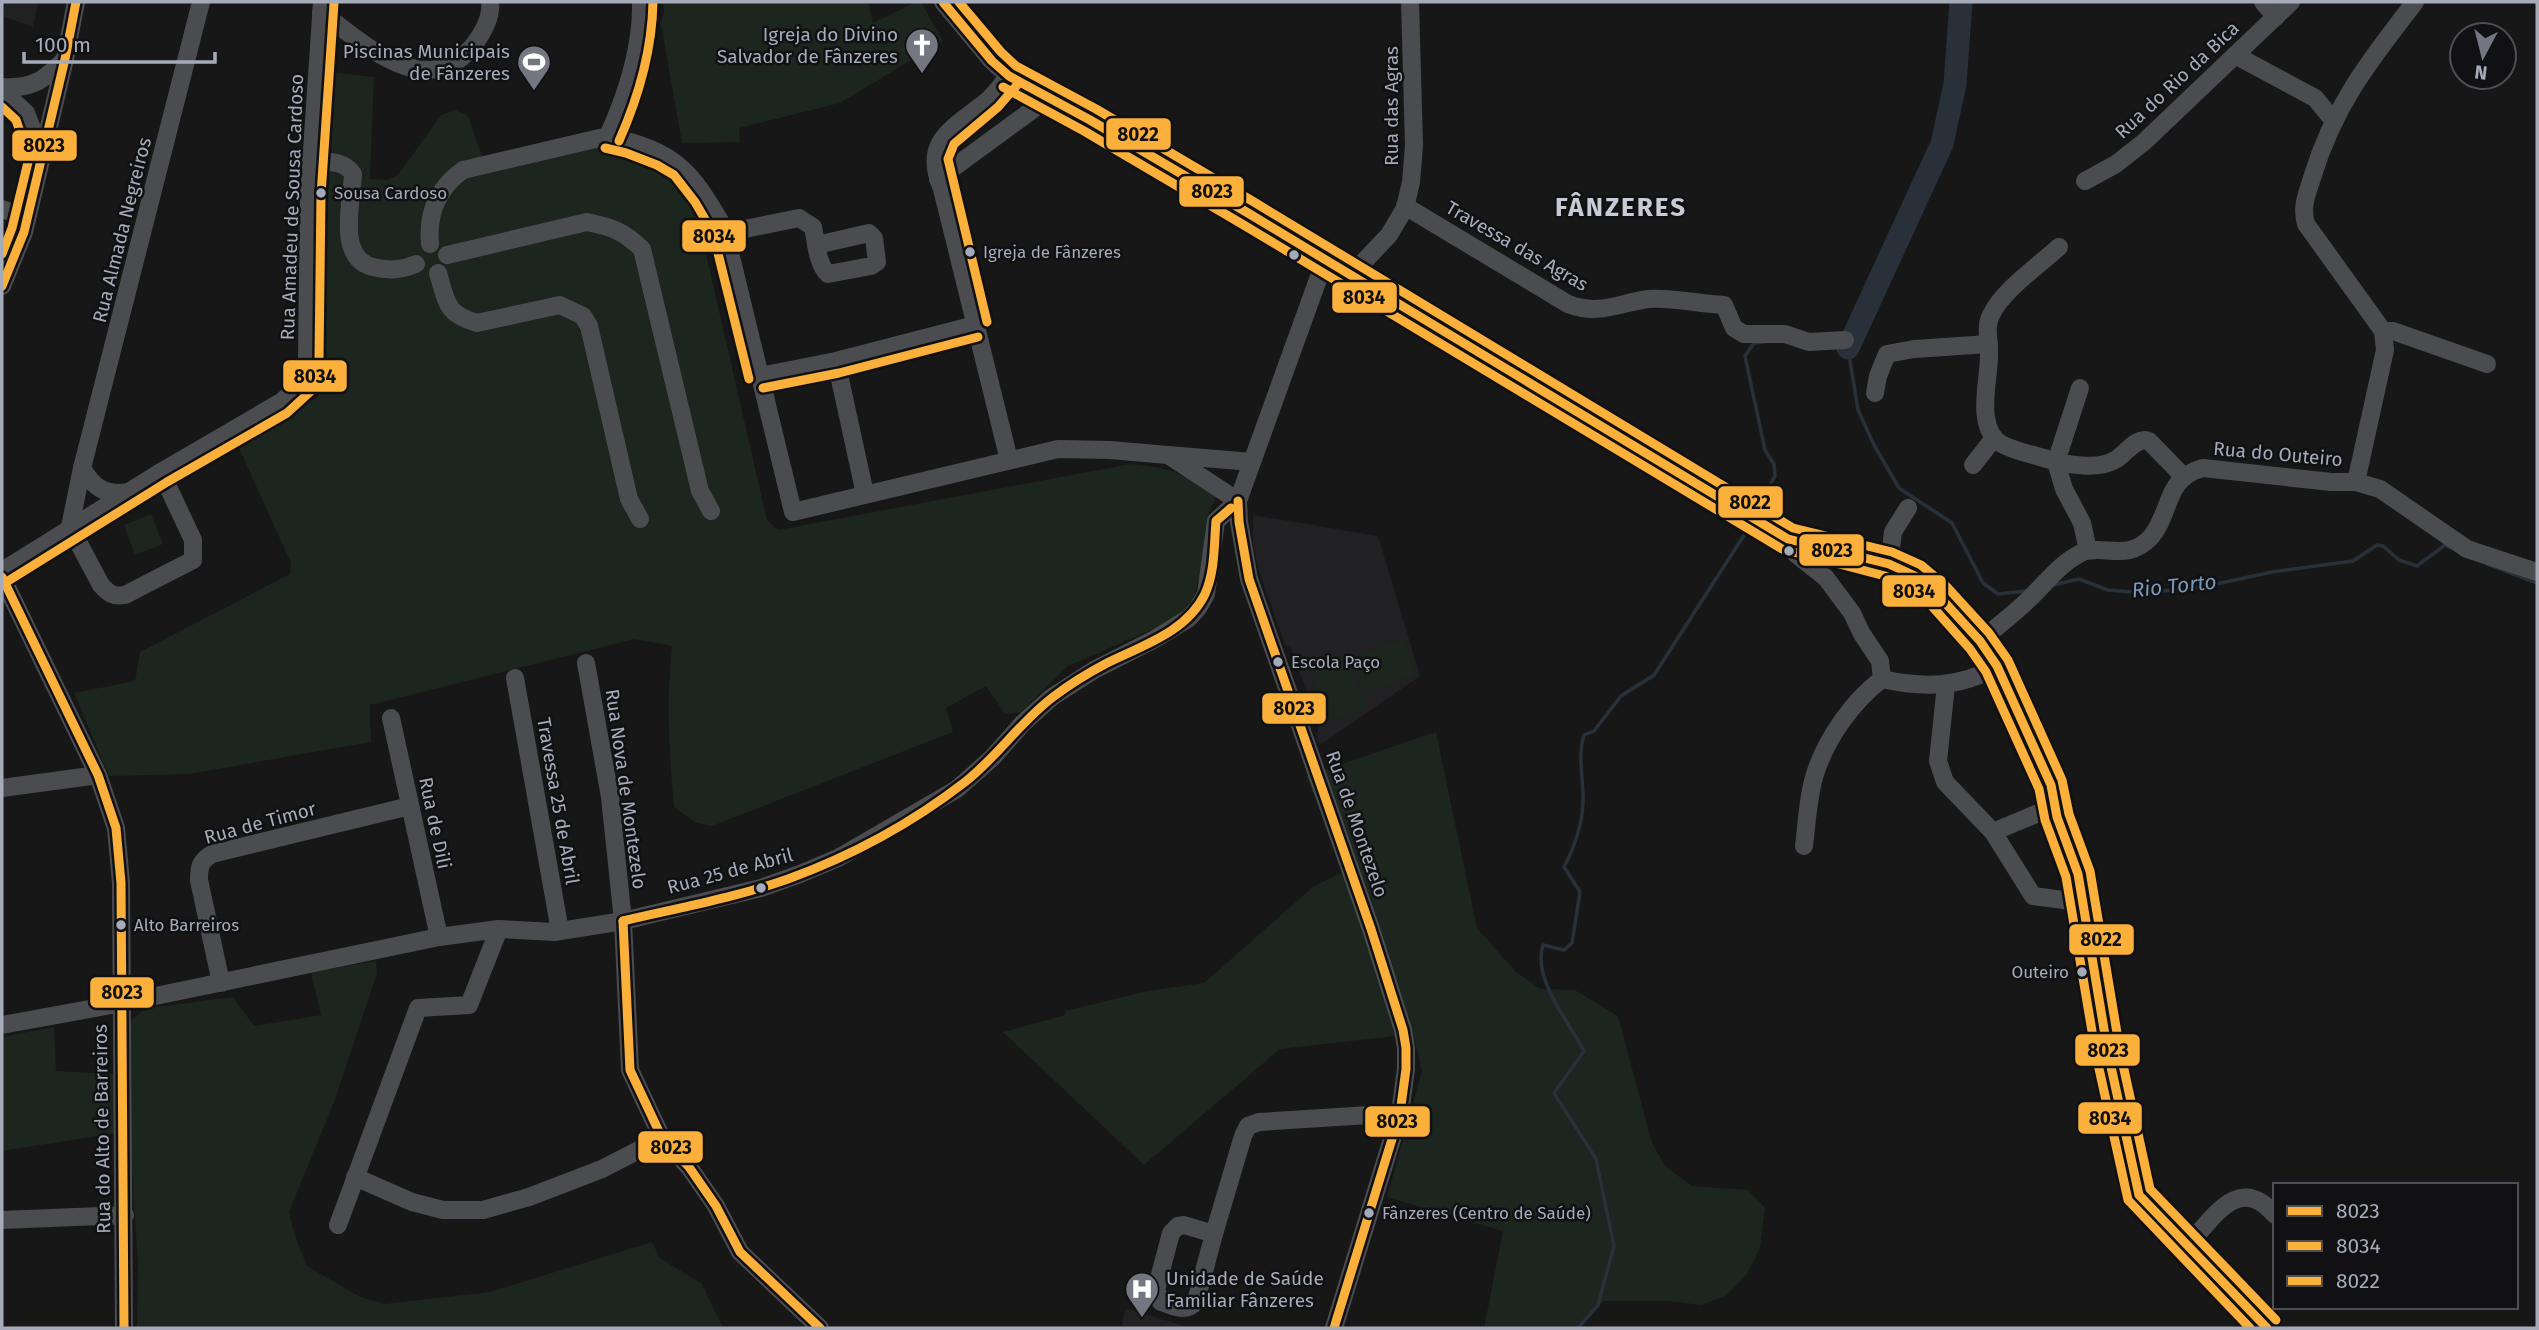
<svg xmlns="http://www.w3.org/2000/svg" width="2539" height="1330" font-family="'Fira Sans',sans-serif">
<style>
.built{fill:#212123}
.green{fill:#1c251e}
.lines{fill:none;stroke-linecap:round;stroke-linejoin:round}
.stream{stroke:#28313a;stroke-width:3.5}
.river{stroke:#28313a;stroke-width:23}
.minor{stroke:#4b4c50;stroke-width:18}
.bus-1-casing{stroke:#111113;stroke-width:14}
.bus-2-casing{stroke:#111113;stroke-width:14}
.bus-3-casing{stroke:#111113;stroke-width:14}
.bus-1{stroke:#fbb03b;stroke-width:9}
.bus-2{stroke:#fbb03b;stroke-width:9}
.bus-3{stroke:#fbb03b;stroke-width:9}
.bus-dot{fill:#a6abba;stroke:#111113;stroke-width:2.5}
.labels{text-anchor:middle;dominant-baseline:central;stroke-width:5;stroke-linejoin:round;paint-order:stroke}
.bus-label{font-size:17px;fill:#a6abba;stroke:#111113;text-anchor:start}
.poi-label{font-size:19px;fill:#a6abba;stroke:#111113;text-anchor:end}
.street-label{font-size:19px;fill:#a6abba;stroke:#111113}
.water-label{font-size:21px;font-style:italic;fill:#7a98b8;stroke:#111113}
.district-label{font-size:26px;font-weight:bold;letter-spacing:2px;fill:#c8cbd5;stroke:#111113}
.line-badge{stroke:#111113;stroke-width:2.5}
.pale-badge-label{font-size:19px;text-anchor:middle;font-weight:bold;fill:#111}
</style>
<rect width="100%" height="100%" fill="#171717"/>
<g class="built">
<path d="M2 2H38L33 27 2 16Z"/>
<path d="M1253 515 1378 536 1420 676 1320 745 1316 734 1319 727 1291 648 1285 645 1259 571 1253 544Z"/>
<path d="M1125 1308 1141 1313 1192 1328H1124L1122 1325Z"/>
</g>
<g class="green">
<path d="M663 2H868L873 23 916 2H921L943 41 840 103 739 128 740 142 682 143 661 24 664 11Z"/>
<path d="M327 72 374 77 370 179 387 180 398 175 441 115 455 110 468 116 486 168 600 145 644 155 661 162 682 179 693 197 767 520 778 530 1130 464C1171 468 1183 472 1216 497L1209 512 1203 564 1191 607 1172 621 1068 666 1021 712 1005 714 986 686 946 708 953 732 712 826 696 823 674 807C669 754 666 699 672 646L634 639 370 705 371 742 189 774 109 776 74 693 135 681 140 652 290 574 291 563 234 437 318 397Z"/>
<path d="M151 514 163 544 135 555 124 525Z"/>
<path d="M1404 639 1416 674 1365 693 1352 657Z"/>
<path d="M1346 651 1366 708 1329 721 1309 664Z"/>
<path d="M1436 732 1477 928 1516 972 1541 989 1575 990 1618 1016 1652 1143 1666 1167 1692 1186 1748 1190 1765 1208 1760 1248 1747 1274 1726 1296 1701 1305 1667 1301H1604L1583 1322 1582 1328H1484L1503 1231 1387 1197 1422 1071 1413 1034 1280 1049 1144 1165 1003 1032 1065 1015V1011L1147 991 1204 983 1313 887 1345 871 1306 776Z"/>
<path d="M376 961 377 973 334 1102 289 1212 295 1236 307 1266 360 1297 385 1304 490 1292 652 1242 660 1258 702 1284 723 1328H137L138 1264 129 1131 2 1151V1037L54 1027 56 1071 131 1075 129 1023 142 1011 156 1007 233 997 254 1026 321 1015 311 972Z"/>
</g>
<g class="lines">
<g class="stream">
<path d="M1845 349 1848 348 1858 410 1875 447 1899 488 1952 523 1983 583 1998 594 2026 591"/>
<path d="M1760 504 1775 476 1774 464 1765 450 1745 356 1754 343 1764 342"/>
<path d="M2487 564 2537 583"/>
<path d="M2053 585 2079 579 2108 590 2144 593 2202 587 2272 572 2353 561 2377 545 2383 546 2399 560 2417 566 2445 545 2451 548"/>
<path d="M1578 1328 1598 1305 1614 1246 1596 1159 1554 1093 1584 1051C1569 1022 1532 979 1543 945L1564 950 1572 943 1580 892 1564 867C1575 846 1582 826 1583 803 1584 780 1577 757 1584 735L1594 731 1621 696 1654 675 1750 526"/>
</g>
<path class="river" d="M1848 348 1942 144 1955 84 1961 2"/>
<g class="minor">
<path d="M943 2 992 61 1009 76 1090 120 1248 213 1788 539 1889 564 1915 576 1938 595 1980 641 1997 666 2051 785 2057 817 2078 874 2108 1053 2139 1195 2267 1328"/>
<path d="M2263 2 2276 17"/>
<path d="M321 12C364 44 426 103 473 46 482 34 492 17 490 2"/>
<path d="M2235 55 2315 98 2333 120"/>
<path d="M2 87C33 89 44 80 65 59"/>
<path d="M2 91 26 113 42 154"/>
<path d="M608 136C627 94 642 48 641 2"/>
<path d="M311 161C327 162 344 160 353 174 352 202 336 258 373 267 389 271 401 270 416 264"/>
<path d="M938 179 1050 97"/>
<path d="M2085 181 2116 164 2144 142 2291 2"/>
<path d="M1405 206 1568 304C1599 316 1619 303 1648 299 1670 297 1701 304 1724 305L1734 328 1744 334H1785L1809 342 1845 340"/>
<path d="M2 209 27 218"/>
<path d="M725 233 799 218 813 227C816 241 817 264 828 274L871 266 877 262 874 238 869 233 817 245"/>
<path d="M430 244C427 212 438 188 463 170L608 136C676 152 690 169 724 228L793 512 1058 449 1110 450 1168 455"/>
<path d="M2059 247C2038 266 2003 290 1991 315 1985 327 1989 339 1989 352 1990 377 1976 420 1996 440 2006 450 2041 456 2056 462L2064 489 2082 523 2088 550"/>
<path d="M447 255 587 222C612 227 623 231 642 249L700 491 711 511"/>
<path d="M1325 260 1238 501 1239 522 1249 579 1371 929 1403 1030 1406 1048V1069L1400 1113 1334 1328"/>
<path d="M438 273C447 302 445 314 477 323L560 305 583 316 589 326 629 499 640 519"/>
<path d="M1351 275 1389 235 1405 208 1411 182 1414 145 1410 2"/>
<path d="M2 286 24 232 65 59 76 2"/>
<path d="M2383 331H2393L2487 364"/>
<path d="M836 361 865 494"/>
<path d="M761 376 836 361 975 325"/>
<path d="M2080 388 2056 462C2077 465 2098 470 2117 459 2127 452 2137 436 2149 441L2184 477"/>
<path d="M1875 393 1878 376 1887 354 1914 349 1989 344"/>
<path d="M1009 460 942 189C921 140 954 128 987 101 995 94 1002 84 1009 76"/>
<path d="M1973 465 1994 438"/>
<path d="M82 468C93 487 105 496 127 492"/>
<path d="M161 472 193 540V560L125 595C114 597 109 594 101 585L70 527 82 468 201 2"/>
<path d="M2356 482 2385 350 2383 331 2306 224C2301 207 2307 194 2312 178 2334 105 2370 60 2415 2"/>
<path d="M1238 501 1168 455 1252 462"/>
<path d="M1788 539 1796 554 1826 578 1852 613 1862 634 1880 661 1882 679"/>
<path d="M1889 564 1893 532 1908 508"/>
<path d="M2 571 161 472 281 402 301 385 307 360 309 195 322 2"/>
<path d="M2 577 98 775 116 828 121 883 124 1328"/>
<path d="M1980 641C1996 627 2014 614 2029 599 2046 583 2059 564 2081 553 2102 543 2127 563 2151 537 2172 512 2164 478 2203 468L2331 482H2356L2380 489 2467 549 2537 572"/>
<path d="M586 663 610 797 623 921 630 1070 662 1138 689 1167 716 1206 740 1252 820 1328"/>
<path d="M515 678 560 931"/>
<path d="M1946 685 1938 761 1945 782 1993 832 2033 896 2071 901 2083 898"/>
<path d="M391 718 439 937"/>
<path d="M2 788 98 775"/>
<path d="M1993 832 2055 806"/>
<path d="M1804 846C1807 822 1808 794 1816 771 1828 736 1853 701 1882 679 1922 688 1961 688 1997 666"/>
<path d="M221 983 199 880C199 867 200 861 212 854L410 806"/>
<path d="M2 1025 122 1003 439 937 499 929 554 932 623 921 761 888 800 874 838 858 957 789 993 757 1023 723 1052 697 1094 670 1155 639 1189 618 1198 608 1206 594 1216 521 1238 501"/>
<path d="M355 1177 412 1202 443 1210H483L529 1197 602 1169 662 1138"/>
<path d="M2 1220 125 1215"/>
<path d="M338 1225 418 1008 469 1005 499 929"/>
<path d="M1184 1225 1214 1234 1196 1301C1187 1314 1174 1306 1161 1302L1156 1290 1171 1233 1178 1226Z"/>
<path d="M1214 1234 1243 1136 1248 1126 1259 1122 1400 1113"/>
<path d="M2188 1245C2214 1217 2239 1173 2275 1215"/>
</g>
<g class="bus-1-casing">
<g id="bus-1">
<path d="M943 2 992 61 1009 76 1090 120 1248 213 1788 539 1889 564 1915 576 1938 595 1980 641 1997 666 2051 785 2057 817 2078 874 2108 1053 2139 1195 2267 1328"/>
<path d="M2 286 24 232 65 59 76 2"/>
<path d="M1238 501 1239 522 1249 579 1371 929 1403 1030 1406 1048V1069L1400 1113 1334 1328"/>
<path d="M2 577 98 775 116 828 121 883 124 1328"/>
<path d="M623 921C678 908 734 898 788 879 851 856 912 823 965 782 997 757 1020 722 1053 697 1070 684 1088 673 1107 663 1141 646 1187 632 1205 594 1215 572 1214 545 1216 521L1231 508"/>
<path d="M623 921 630 1070 662 1138 689 1167 716 1206 740 1252 820 1328"/>
</g>
</g>
<g class="bus-2-casing">
<g id="bus-2">
<path d="M1003 87 1084 131 1242 224 1782 549 1885 576 1908 586 1930 604 1970 649 1986 672 2039 789 2045 820 2066 877 2096 1055 2128 1200 2250 1328"/>
<path d="M2 107 16 120 29 158 12 228 2 254"/>
<path d="M619 141C639 96 652 51 653 2"/>
<path d="M605 148 626 153 657 165 674 175 695 202 713 233 749 379"/>
<path d="M987 322 948 159 954 144 998 107 1018 84"/>
<path d="M763 388 839 373 978 337"/>
<path d="M8 581 167 482 287 413 311 391 319 360 321 195 334 3"/>
</g>
</g>
<g class="bus-3-casing">
<path id="bus-3" d="M959 2 1001 52 1016 66 1096 109 1254 202 1793 528 1892 552 1921 565 1947 587 1989 633 2008 660 2062 780 2069 814 2090 871 2120 1051 2150 1189 2276 1320"/>
</g>
<use href="#bus-1" class="bus-1"/>
<use href="#bus-2" class="bus-2"/>
<use href="#bus-3" class="bus-3"/>
</g>
<defs>
<g id="church-pin" transform="scale(1.75)"><path d="M0 17L-7.5 6A9.5 9.5 0 1 1 7.5 6Z" fill="#747781" stroke="#111113"/><path d="M-1.2-6h2.4v3.5h3.3v2.4h-3.3V6h-2.4V-.1h-3.3v-2.4h3.3Z" fill="#fff"/></g>
<g id="stadium-pin" transform="scale(1.75)"><path d="M0 17L-7.5 6A9.5 9.5 0 1 1 7.5 6Z" fill="#747781" stroke="#111113"/><path d="M0-5a6.5 5 0 1 0 0 10a6.5 5 0 1 0 0-10ZM-3.5-1.8h7v3.6h-7Z" fill="#fff"/></g>
<g id="hospital-pin" transform="scale(1.75)"><path d="M0 17L-7.5 6A9.5 9.5 0 1 1 7.5 6Z" fill="#747781" stroke="#111113"/><path d="M-5-5h3v3.5h4V-5h3V5h-3V1.5h-4V5h-3Z" fill="#fff"/></g>
</defs>
<g fill-rule="evenodd">
<use href="#church-pin" x="922" y="45"/>
<use href="#stadium-pin" x="534" y="62"/>
<use href="#hospital-pin" x="1142" y="1289"/>
</g>
<g class="bus-dot">
<circle cx="321" cy="193" r="6"/>
<circle cx="970" cy="252" r="6"/>
<circle cx="1294" cy="255" r="6"/>
<circle cx="1789" cy="551" r="6"/>
<circle cx="1278" cy="662" r="6"/>
<circle cx="761" cy="888" r="6"/>
<circle cx="121" cy="925" r="6"/>
<circle cx="2082" cy="972" r="6"/>
<circle cx="1369" cy="1213" r="6"/>
</g>
<g class="labels">
<g class="bus-label">
<text x="334" y="193">Sousa Cardoso</text>
<text x="983" y="252">Igreja de Fânzeres</text>
<text x="1291" y="662">Escola Paço</text>
<text x="134" y="925">Alto Barreiros</text>
<text x="2069" y="972" text-anchor="end">Outeiro</text>
<text x="1382" y="1213">Fânzeres (Centro de Saúde)</text>
</g>
<g class="poi-label">
<text x="898" y="34">Igreja do Divino<tspan x="898" dy="22">Salvador de Fânzeres</tspan></text>
<text x="510" y="51">Piscinas Municipais<tspan x="510" dy="22">de Fânzeres</tspan></text>
<text x="1166" y="1278" text-anchor="start">Unidade de Saúde<tspan x="1166" dy="22">Familiar Fânzeres</tspan></text>
</g>
<g class="street-label">
<text transform="translate(2177 80) rotate(-43)">Rua do Rio da Bica</text>
<text transform="translate(1391 106) rotate(-90)">Rua das Agras</text>
<text transform="translate(292 207) rotate(-88)">Rua Amadeu de Sousa Cardoso</text>
<text transform="translate(122 230) rotate(-76)">Rua Almada Negreiros</text>
<text transform="translate(1517 246) rotate(30)">Travessa das Agras</text>
<text transform="translate(2278 454) rotate(5)">Rua do Outeiro</text>
<text transform="translate(626 789) rotate(82)">Rua Nova de Montezelo</text>
<text transform="translate(558 801) rotate(80)">Travessa 25 de Abril</text>
<text transform="translate(260 823) rotate(-15)">Rua de Timor</text>
<text transform="translate(435 823) rotate(78)">Rua de Dili</text>
<text transform="translate(1357 824) rotate(71)">Rua de Montezelo</text>
<text transform="translate(730 871) rotate(-15)">Rua 25 de Abril</text>
<text transform="translate(102 1129) rotate(-91)">Rua do Alto de Barreiros</text>
</g>
<g class="water-label">
<text transform="translate(2174 586) rotate(-6)">Rio Torto</text>
</g>
<g class="district-label">
<text x="1621" y="207">FÂNZERES</text>
</g>
</g>
<g class="line-badge">
<rect x="1105" y="117" width="67" height="34" rx="7" fill="#fbb03b"/>
<rect x="11" y="129" width="67" height="33" rx="7" fill="#fbb03b"/>
<rect x="1178" y="175" width="67" height="33" rx="7" fill="#fbb03b"/>
<rect x="681" y="219" width="66" height="34" rx="7" fill="#fbb03b"/>
<rect x="1331" y="281" width="67" height="33" rx="7" fill="#fbb03b"/>
<rect x="282" y="359" width="66" height="34" rx="7" fill="#fbb03b"/>
<rect x="1717" y="485" width="67" height="34" rx="7" fill="#fbb03b"/>
<rect x="1798" y="533" width="67" height="34" rx="7" fill="#fbb03b"/>
<rect x="1881" y="574" width="66" height="34" rx="7" fill="#fbb03b"/>
<rect x="1261" y="692" width="66" height="33" rx="7" fill="#fbb03b"/>
<rect x="2068" y="923" width="67" height="33" rx="7" fill="#fbb03b"/>
<rect x="89" y="976" width="66" height="33" rx="7" fill="#fbb03b"/>
<rect x="2074" y="1033" width="67" height="34" rx="7" fill="#fbb03b"/>
<rect x="2077" y="1101" width="66" height="34" rx="7" fill="#fbb03b"/>
<rect x="1364" y="1105" width="67" height="33" rx="7" fill="#fbb03b"/>
<rect x="637" y="1130" width="67" height="34" rx="7" fill="#fbb03b"/>
</g>
<g class="pale-badge-label">
<text x="1138" y="141">8022</text>
<text x="44" y="152">8023</text>
<text x="1212" y="198">8023</text>
<text x="714" y="243">8034</text>
<text x="1364" y="304">8034</text>
<text x="315" y="383">8034</text>
<text x="1750" y="509">8022</text>
<text x="1832" y="557">8023</text>
<text x="1914" y="598">8034</text>
<text x="1294" y="715">8023</text>
<text x="2101" y="946">8022</text>
<text x="122" y="999">8023</text>
<text x="2108" y="1057">8023</text>
<text x="2110" y="1125">8034</text>
<text x="1397" y="1128">8023</text>
<text x="671" y="1154">8023</text>
</g>
<rect width="2539" height="1330" fill="none" stroke="#a6abba" stroke-width="7"/>
<rect x="2273" y="1183" width="245" height="126" fill="#111113" stroke="#4d4f56" stroke-width="2"/>
<rect x="2287" y="1206" width="35" height="10" fill="#fbb03b" stroke="#4d4f56" stroke-width="2"/>
<text x="2336" y="1218" font-size="21" fill="#a6abba">8023</text>
<rect x="2287" y="1241" width="35" height="10" fill="#fbb03b" stroke="#4d4f56" stroke-width="2"/>
<text x="2336" y="1253" font-size="21" fill="#a6abba">8034</text>
<rect x="2287" y="1276" width="35" height="10" fill="#fbb03b" stroke="#4d4f56" stroke-width="2"/>
<text x="2336" y="1288" font-size="21" fill="#a6abba">8022</text>
<g transform="translate(2483 56) rotate(187)"><circle r="33" fill="#111113" stroke="#4d4f56" stroke-width="2"/>
<path d="M0-5L12 26L0 18L-12 26Z" fill="#747781"/>
<text y="-10" font-size="19" font-weight="bold" text-anchor="middle" fill="#a6abba">N</text>
</g>
<path d="M24 52v10h191v-10" fill="none" stroke="#a6abba" stroke-width="3.5"/>
<text x="35" y="52" font-size="21" fill="#a6abba" stroke="#111113" stroke-width="5" paint-order="stroke">100 m</text>
</svg>
